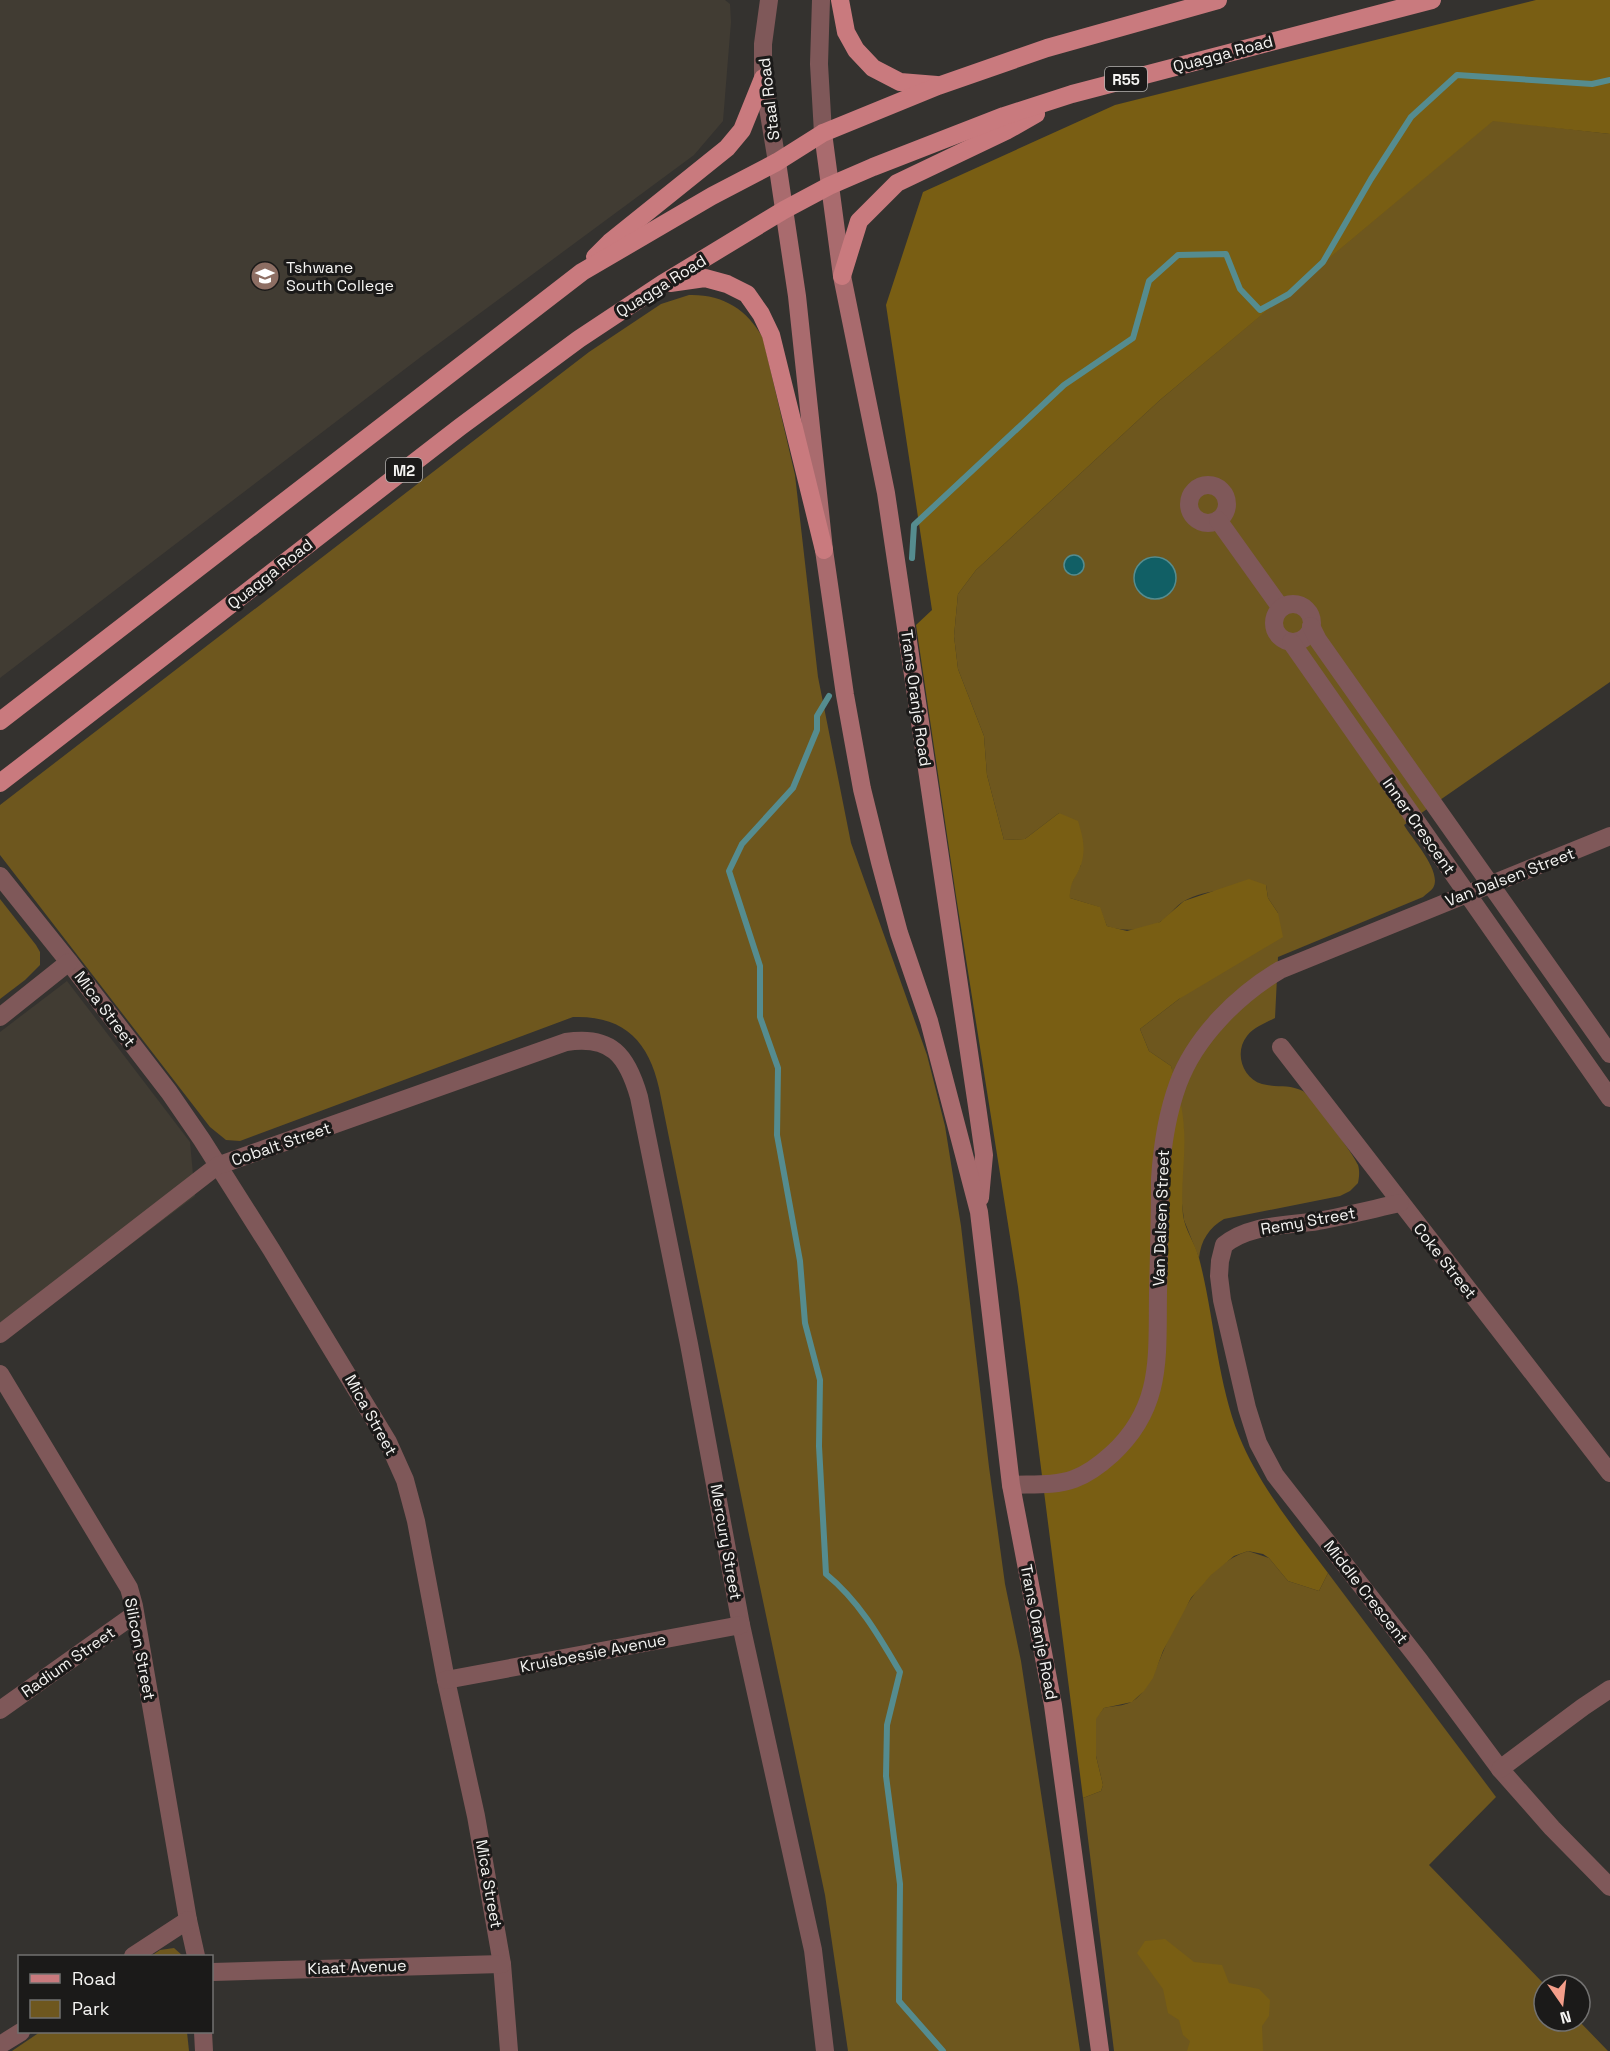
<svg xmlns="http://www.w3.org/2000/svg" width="1610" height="2051" font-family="'Space Grotesk',sans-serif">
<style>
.built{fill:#413c33}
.green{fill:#6e571e}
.forest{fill:#795e13}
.water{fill:#115f65;stroke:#558c8f;stroke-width:1.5}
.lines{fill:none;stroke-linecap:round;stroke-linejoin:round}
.stream{stroke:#558c8f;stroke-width:6}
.minor{stroke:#7f5859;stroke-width:18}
.secondary{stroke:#a96b6e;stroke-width:18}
.primary{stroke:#c97a7e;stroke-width:18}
.labels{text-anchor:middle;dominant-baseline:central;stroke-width:6;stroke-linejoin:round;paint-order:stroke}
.shield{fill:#1b1a19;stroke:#b4b3b1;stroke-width:1.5}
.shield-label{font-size:15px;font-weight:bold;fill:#f5f4f2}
.street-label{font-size:16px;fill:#f5f4f2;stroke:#1b1a19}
.poi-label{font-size:16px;fill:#f5f4f2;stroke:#1b1a19;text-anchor:start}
</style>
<rect width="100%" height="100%" fill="#34322f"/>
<g class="built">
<path d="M0 0H725L730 4 731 22 723 121 694 155 422 356 0 678Z"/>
<path d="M67 981 190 1142 195 1196 0 1343V1032Z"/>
</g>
<g class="green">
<path d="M1493 120 1610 134V682L1404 825C1412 839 1443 872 1433 888 1431 891 1426 894 1423 897L1278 957 1275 1018C1266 1023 1254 1027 1247 1036 1234 1052 1242 1078 1262 1084 1277 1088 1289 1084 1303 1091 1309 1094 1356 1157 1358 1165 1360 1171 1359 1178 1358 1183L1350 1191 1340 1196 1224 1219C1209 1228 1201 1240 1199 1258L1184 1220 1181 1196 1184 1131 1171 1066 1149 1051 1140 1029 1179 999 1278 913 1268 898 1266 885C1242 888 1205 889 1184 901 1175 906 1169 917 1160 922 1144 931 1123 932 1107 926L1099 907 1070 898 1069 888 1081 865 1059 813 1025 839 1004 840 987 775 984 736 958 669 954 636 958 594 976 570 1160 400Z"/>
<path d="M689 295C722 294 747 309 763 338L795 475 818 677 851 843 927 1055 945 1126 961 1226 989 1467 1005 1584 1021 1661 1080 2051H848L825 1895 748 1530 659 1088C649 1041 623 1015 573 1017L240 1141 226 1140 210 1127 0 855V805L589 352 661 304Z"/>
<path d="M0 899 36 945 40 952V965L25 980 0 999Z"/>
<path d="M1248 1551 1269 1558 1288 1581 1319 1591 1328 1573 1496 1797 1429 1865 1545 1985 1544 2021H1579L1608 2051H1114L1083 1798 1101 1791 1103 1785 1096 1756 1095 1719 1104 1708C1112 1706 1124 1706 1131 1702 1146 1695 1157 1666 1163 1652 1180 1613 1205 1565 1248 1551Z"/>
<path d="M174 1948 183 1956H151L160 1950Z"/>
<path d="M40 2032H187L189 2051H12Z"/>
</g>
<g class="forest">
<path d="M1536 0H1610V134L1493 121 1160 400 976 570 958 594 954 636 958 669 984 736 987 775 1004 840 1025 839 1059 813 1078 821C1083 837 1086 849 1081 865 1076 879 1069 882 1070 898L1100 907 1107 926 1127 931 1160 922 1184 901 1249 879 1266 885 1268 898 1278 913 1283 937 1179 999 1140 1029 1149 1051 1171 1066C1177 1087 1183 1107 1184 1129 1186 1158 1180 1186 1183 1215 1185 1230 1195 1243 1199 1258 1214 1315 1217 1381 1239 1436 1260 1487 1295 1529 1328 1573L1319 1591 1288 1581 1269 1558 1263 1554 1248 1551 1234 1556 1211 1575 1191 1598 1163 1651 1153 1678 1144 1691 1132 1702 1104 1708 1096 1719V1756L1103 1785 1101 1791 1083 1798 1018 1287 956 896 916 625 932 610 886 305 923 192 1115 105Z"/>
<path d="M1165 1939 1194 1962 1222 1965 1229 1983 1259 1989 1270 2000 1269 2016 1262 2026 1263 2051H1187L1190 2041 1183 2035 1179 2020 1168 2013 1163 1989 1137 1953 1145 1941Z"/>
</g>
<g class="water">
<circle cx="1074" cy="565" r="10"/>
<circle cx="1155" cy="578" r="21"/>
</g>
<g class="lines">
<g class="stream">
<path d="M912 558 914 525 1064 385 1133 338 1149 281 1178 255 1226 254 1240 289 1260 310 1289 294 1323 262 1371 179 1411 117 1457 75 1592 84 1610 80"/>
<path d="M829 696 817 716V730L793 788 742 844 729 871 760 966V1017L778 1068 777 1135 800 1261 805 1323 820 1380 819 1446 826 1574C859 1601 879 1636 900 1672L887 1725 886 1776 900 1884 899 2001 943 2051"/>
</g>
<g class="minor">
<path d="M769 0 763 44V78L777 162"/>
<path d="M821 0 819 64 823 133"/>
<circle cx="1208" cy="504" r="19"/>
<path d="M1218 520 1281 608"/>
<circle cx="1293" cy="623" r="19"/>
<path d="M1311 626 1318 640 1610 1054"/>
<path d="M1291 642 1610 1098"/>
<path d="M0 876 69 962 169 1092 202 1140 271 1249 388 1442 405 1480 416 1521 446 1680 476 1816 502 1964 509 2051"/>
<path d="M0 1017 69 962"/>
<path d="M1281 1047 1610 1473"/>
<path d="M1400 1203C1373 1209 1345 1216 1318 1221 1287 1226 1249 1224 1224 1245L1220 1261 1219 1276 1222 1300 1247 1408 1258 1443 1275 1475 1420 1661 1500 1769 1552 1828 1610 1887"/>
<path d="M0 1334 217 1166 566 1042C611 1035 627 1055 639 1097L689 1344 741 1625 813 1950 825 2051"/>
<path d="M0 1374 129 1588 134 1606 188 1920 196 1956"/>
<path d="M1011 1485C1031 1484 1055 1486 1074 1479 1088 1474 1101 1464 1112 1454 1163 1407 1157 1357 1158 1293 1159 1255 1160 1217 1160 1179 1162 1147 1167 1114 1178 1084 1195 1037 1238 995 1280 970L1610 836"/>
<path d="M446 1680 741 1625"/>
<path d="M0 1710 135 1614"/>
<path d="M1500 1769 1583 1707 1610 1689"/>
<path d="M133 1956 188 1920"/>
<path d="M212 1972 502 1964"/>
<path d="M203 2032 204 2051"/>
<path d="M0 2045 21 2032"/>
</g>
<g class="secondary">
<path d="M823 133 842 276 886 493 977 1106 984 1155 980 1198"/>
<path d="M777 162 797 296 824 550 845 695 862 789 880 862 899 933 929 1021 979 1212 1011 1485 1053 1705 1100 2051"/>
</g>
<g class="primary">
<path d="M840 0 846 32 856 50 873 68 900 82 937 85"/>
<path d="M595 257 610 242 727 148 742 130 763 78"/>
<path d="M842 276 859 221 897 183 1006 131 1036 114"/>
<path d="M670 283 705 278 727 284 747 294 761 314 771 335 824 550"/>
<path d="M0 721 582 272 712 196 777 162 823 133 938 86 1047 48 1218 0"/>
<path d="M0 783 460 427 579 339 662 284 784 210 829 186 873 167 1004 116 1072 94 1432 0"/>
</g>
</g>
<defs>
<g id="university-disc" transform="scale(1.5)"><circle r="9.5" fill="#8d6e63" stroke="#1b1a19"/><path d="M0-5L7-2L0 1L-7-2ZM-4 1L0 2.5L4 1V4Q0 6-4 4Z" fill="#fff"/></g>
</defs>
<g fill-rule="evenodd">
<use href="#university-disc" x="265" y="276"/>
</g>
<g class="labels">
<g class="shield">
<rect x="1105" y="67" width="42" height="24" rx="4.5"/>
<rect x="386" y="458" width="36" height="24" rx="4.5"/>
</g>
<g class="shield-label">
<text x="1126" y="79">R55</text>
<text x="404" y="470">M2</text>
</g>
<g class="street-label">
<text transform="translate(1223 54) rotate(-15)">Quagga Road</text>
<text transform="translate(769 99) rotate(-97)">Staal Road</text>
<text transform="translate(661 286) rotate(-32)">Quagga Road</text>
<text transform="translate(270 574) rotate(-38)">Quagga Road</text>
<text transform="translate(916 698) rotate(82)">Trans Oranje Road</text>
<text transform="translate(1419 826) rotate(55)">Inner Crescent</text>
<text transform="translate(1510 877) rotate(-21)">Van Dalsen Street</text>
<text transform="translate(105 1009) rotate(53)">Mica Street</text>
<text transform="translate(281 1144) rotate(-19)">Cobalt Street</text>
<text transform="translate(1161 1218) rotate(-88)">Van Dalsen Street</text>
<text transform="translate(1308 1221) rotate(-10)">Remy Street</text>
<text transform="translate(1445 1261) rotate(52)">Coke Street</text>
<text transform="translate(371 1415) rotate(61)">Mica Street</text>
<text transform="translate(726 1542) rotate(80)">Mercury Street</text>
<text transform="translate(1366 1592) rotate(52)">Middle Crescent</text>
<text transform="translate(1039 1632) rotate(79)">Trans Oranje Road</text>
<text transform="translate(140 1649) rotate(79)">Silicon Street</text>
<text transform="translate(593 1653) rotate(-11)">Kruisbessie Avenue</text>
<text transform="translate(68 1662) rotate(-35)">Radium Street</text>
<text transform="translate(489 1884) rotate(80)">Mica Street</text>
<text transform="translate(357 1967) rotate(-2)">Kiaat Avenue</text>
</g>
<g class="poi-label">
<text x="286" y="267">Tshwane<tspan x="286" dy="18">South College</tspan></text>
</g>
</g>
<rect x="18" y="1955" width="195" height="78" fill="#1b1a19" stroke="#727170" stroke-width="1.5"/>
<rect x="30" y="1974" width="30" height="9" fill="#c97a7e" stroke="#727170" stroke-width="1.5"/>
<text x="72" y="1985" font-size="18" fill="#f5f4f2">Road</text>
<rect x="30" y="2000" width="30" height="18" fill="#6e571e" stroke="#727170" stroke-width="1.5"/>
<text x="72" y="2015" font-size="18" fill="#f5f4f2">Park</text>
<g transform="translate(1562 2003) rotate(166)"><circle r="28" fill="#1b1a19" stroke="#727170" stroke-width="1.5"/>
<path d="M0-4.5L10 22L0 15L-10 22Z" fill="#f49e8a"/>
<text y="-9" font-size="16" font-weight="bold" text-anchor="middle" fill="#f5f4f2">N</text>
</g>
</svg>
